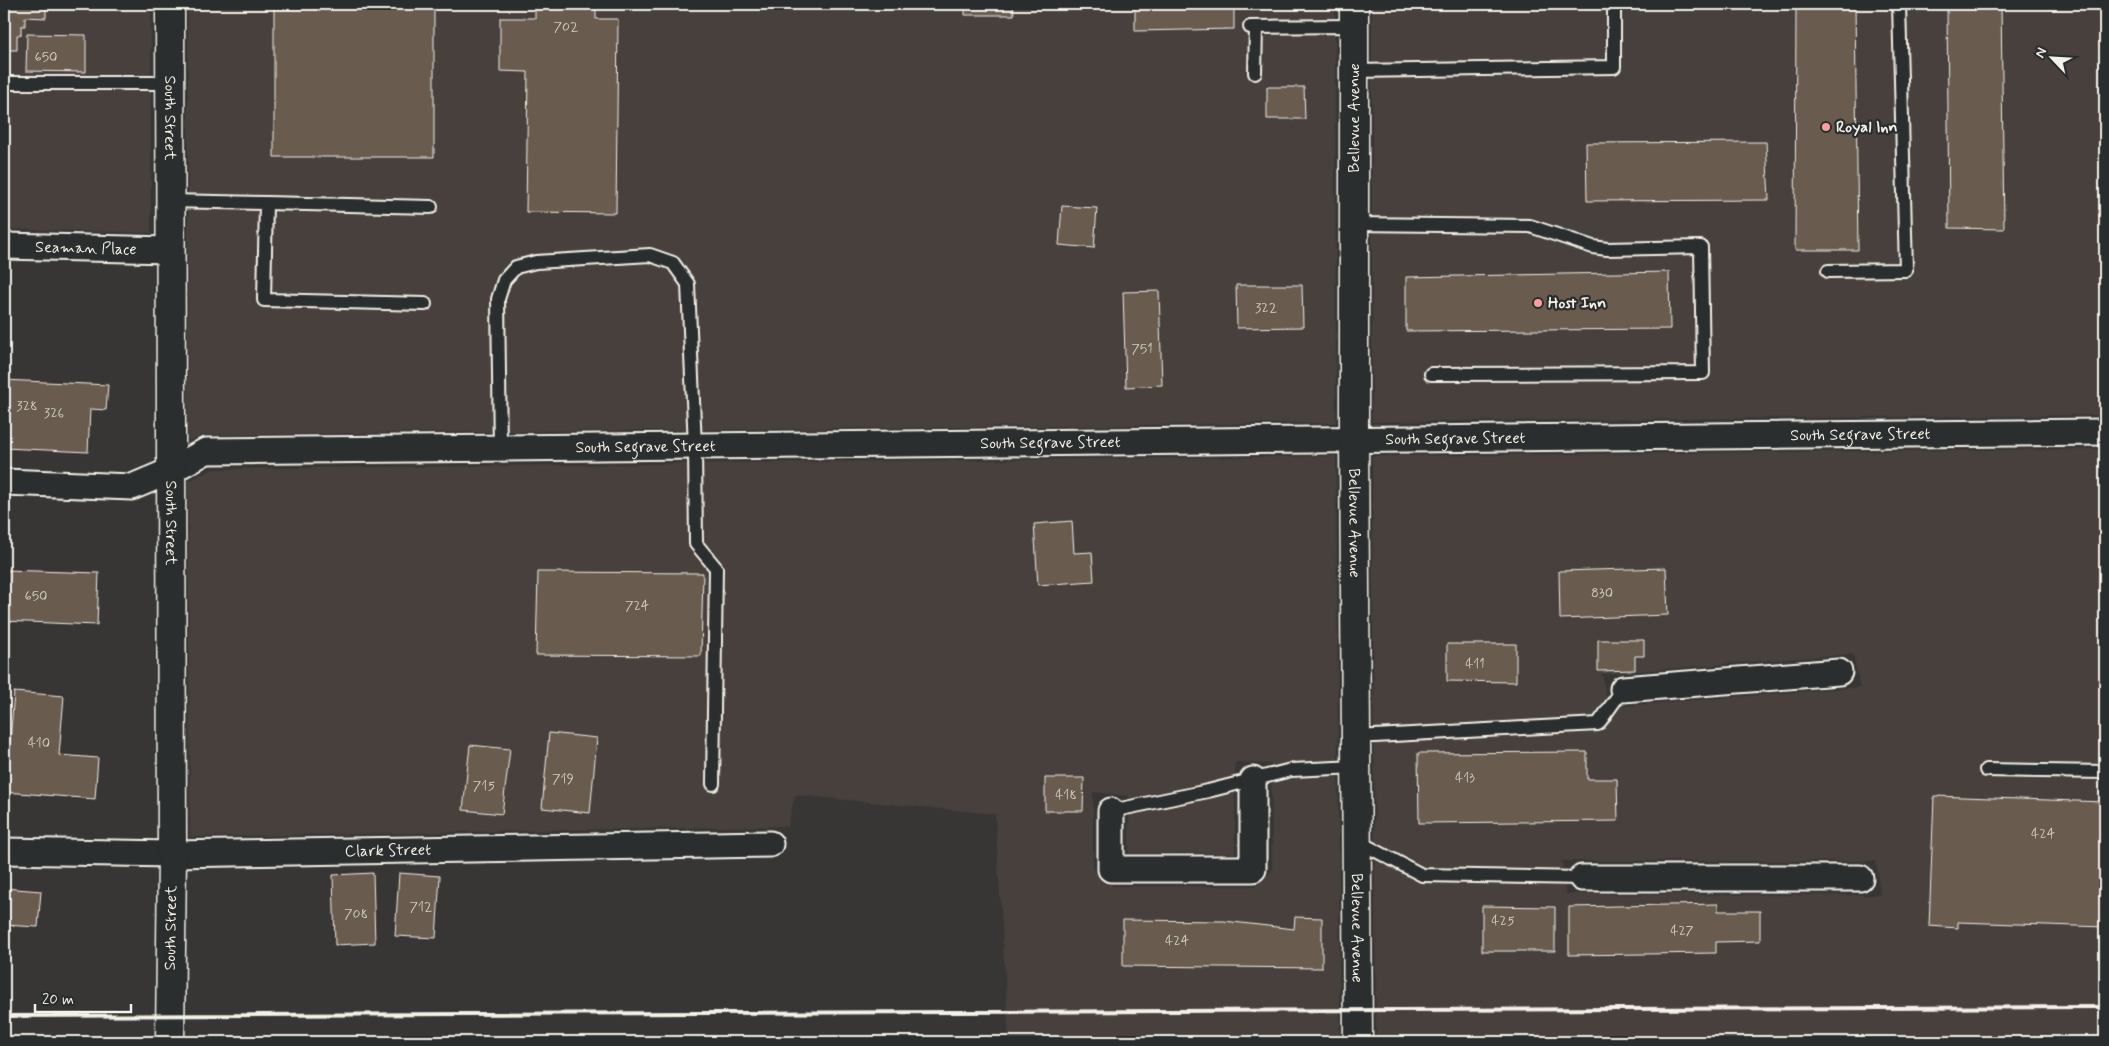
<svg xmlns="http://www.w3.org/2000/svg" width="2109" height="1046" font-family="Mynerve,sans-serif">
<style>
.built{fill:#46413d;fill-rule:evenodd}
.building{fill:#695c50;stroke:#f4f1e8}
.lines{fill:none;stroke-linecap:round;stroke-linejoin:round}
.service-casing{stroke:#f4f1e8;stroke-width:16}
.minor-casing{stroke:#f4f1e8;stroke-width:29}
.tertiary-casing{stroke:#f4f1e8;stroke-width:31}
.service{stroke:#2a2d2e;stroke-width:12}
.minor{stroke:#2a2d2e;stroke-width:25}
.tertiary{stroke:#2a2d2e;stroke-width:28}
.rail{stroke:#f4f1e8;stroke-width:4}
.poi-dot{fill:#ff9aa2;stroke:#2a2d2e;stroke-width:2}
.labels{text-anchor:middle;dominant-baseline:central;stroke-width:4.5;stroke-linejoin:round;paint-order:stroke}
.number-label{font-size:14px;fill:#d1ccc2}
.street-label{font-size:16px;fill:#f4f1e8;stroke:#2a2d2e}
.poi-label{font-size:16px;font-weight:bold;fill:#f4f1e8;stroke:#2a2d2e;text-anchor:start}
</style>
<rect width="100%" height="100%" fill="#373635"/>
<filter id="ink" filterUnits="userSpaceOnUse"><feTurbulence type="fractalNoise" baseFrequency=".02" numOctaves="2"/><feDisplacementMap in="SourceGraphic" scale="10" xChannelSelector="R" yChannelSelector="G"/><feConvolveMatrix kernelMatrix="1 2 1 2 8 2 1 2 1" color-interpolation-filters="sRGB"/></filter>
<g filter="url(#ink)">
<g class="built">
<path d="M4 4H151V233L4 229Z"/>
<path d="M188 4H1335L1336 423 204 435 188 441Z"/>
<path d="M1372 4H2105V415L1372 422Z"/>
<path d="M2105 449V1042H1376L1372 456ZM1853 654 1860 687 1608 707 1602 674ZM1562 861H1876L1880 895 1566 894Z"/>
<path d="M1336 456 1340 1042H1009L995 814 795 795 787 829 786 826 190 837 188 481 213 469ZM1235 762 1271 764 1272 871 1255 886H1113L1093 868V792L1129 796V853H1235Z"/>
</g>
<g class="building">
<path d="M4 4H46V18L25 17V26H21V35H17V50H4Z"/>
<path d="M339 4H434V157H274V8H339Z"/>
<path d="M535 4H596V19H618L616 213 526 212 528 72 500 71V18H535Z"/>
<path d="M965 4H1013L1014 15H965Z"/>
<path d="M1135 4H1234V29L1135 31Z"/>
<path d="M1796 4H1855L1858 250H1795Z"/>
<path d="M1947 4H2001L2004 229 1949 228Z"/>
<path d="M27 34 86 35V72L26 71Z"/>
<path d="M1267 87H1304L1305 119H1267Z"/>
<path d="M1766 142 1769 200 1587 201 1586 143Z"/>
<path d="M1062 206 1097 208 1094 248 1059 245Z"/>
<path d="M1669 272 1670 329 1406 331V277Z"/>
<path d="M1236 285H1302L1303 327 1237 328Z"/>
<path d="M1159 291 1162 385 1126 387 1123 292Z"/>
<path d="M4 380 108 385 106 410 90 409 88 452 4 448Z"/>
<rect x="2103" y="497" width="2" height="50"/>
<path d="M1072 521 1074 553 1092 552 1094 581 1038 585 1034 524Z"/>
<path d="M1666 568 1668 615 1560 619 1559 571Z"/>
<path d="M4 570 99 573 97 625 4 621Z"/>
<path d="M538 572 703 573 701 656 536 655Z"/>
<path d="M1598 640H1644V656H1635V670L1598 671Z"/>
<path d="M1447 644H1516V682L1447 681Z"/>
<path d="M14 692 64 696 59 755 98 758 95 799 6 792Z"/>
<path d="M549 733 597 738 590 813 542 808Z"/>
<path d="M470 745 510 749 502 814 463 810Z"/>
<path d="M1587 752V779H1617L1618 821 1419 823 1418 753Z"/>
<path d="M1045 778H1084L1083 811H1045Z"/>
<path d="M1934 796 2105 802V927L1958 922V928L1929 926Z"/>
<path d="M373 873 375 943 335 945 333 875Z"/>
<path d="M399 873 440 876 436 938 395 936Z"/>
<path d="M4 888 41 891 38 927 4 925Z"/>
<path d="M1718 904V911H1760V941L1716 942V953L1569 955V907Z"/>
<path d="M1482 906 1555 907V951H1482Z"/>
<path d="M1295 917 1322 918V968L1123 966V920L1224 921 1294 929Z"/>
</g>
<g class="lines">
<g class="service-casing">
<g id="service">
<path d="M1250 27 1354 26"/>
<path d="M1354 71 1614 67V4"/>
<path d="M1255 73 1256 27"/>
<path d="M4 83H170"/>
<path d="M169 201 266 203 264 300 425 304"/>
<path d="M266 203 431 207"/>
<path d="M1354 224 1530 226 1593 247 1607 249 1701 247 1703 373 1431 374"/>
<path d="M1828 271 1906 270 1899 4"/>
<path d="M500 449 498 299 504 280 516 267 536 262 650 255 673 263 688 284 695 447 696 544 716 568 713 784"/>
<path d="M1356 737 1598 724 1623 689"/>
<path d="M1986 770 2105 772"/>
<path d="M1111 811 1208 791 1291 770 1357 767"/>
<path d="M1357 841 1422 875 1582 878"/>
</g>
</g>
<g class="minor-casing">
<g id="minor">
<path id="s1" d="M4 246 169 250"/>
<path id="s2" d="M4 482 132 487 170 471 206 451 2105 432"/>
<path d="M1623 689 1839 672"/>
<path d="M1111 811V869H1253V780"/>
<path id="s3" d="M4 851 172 854 770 844"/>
<path d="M1582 878H1860"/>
</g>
</g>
<g class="tertiary-casing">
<g id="tertiary">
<path id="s4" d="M170 4 172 854 170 1042"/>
<path id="s5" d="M1354 4V439L1358 1042"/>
</g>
</g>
<use href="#service" class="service"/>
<use href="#minor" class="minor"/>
<use href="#tertiary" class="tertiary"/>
<path class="rail" d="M4 1016 2105 1007"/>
</g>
</g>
<g class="poi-dot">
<circle cx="1826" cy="127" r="5"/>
<circle cx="1538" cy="303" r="5"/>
</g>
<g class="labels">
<g class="number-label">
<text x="566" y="27">702</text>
<text x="46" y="57">650</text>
<text x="1266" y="308">322</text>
<text x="1142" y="349">751</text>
<text x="27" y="406">328</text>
<text x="54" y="413">326</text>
<text x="1602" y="593">830</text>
<text x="36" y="596">650</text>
<text x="637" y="606">724</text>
<text x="1475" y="664">411</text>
<text x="39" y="743">410</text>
<text x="1465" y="778">413</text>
<text x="563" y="779">719</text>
<text x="484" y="786">715</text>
<text x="1066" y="795">418</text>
<text x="2043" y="834">424</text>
<text x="421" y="907">712</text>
<text x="356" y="914">708</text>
<text x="1503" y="921">425</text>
<text x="1682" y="931">427</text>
<text x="1177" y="941">424</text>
</g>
<g class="street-label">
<text stroke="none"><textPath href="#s4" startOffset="114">South Street</textPath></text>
<text transform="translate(1354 118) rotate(-90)">Bellevue Avenue</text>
<text stroke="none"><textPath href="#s1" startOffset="82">Seaman Place</textPath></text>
<text stroke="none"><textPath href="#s2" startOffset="1865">South Segrave Street</textPath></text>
<text stroke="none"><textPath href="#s2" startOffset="1460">South Segrave Street</textPath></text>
<text stroke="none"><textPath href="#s2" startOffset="1055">South Segrave Street</textPath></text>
<text stroke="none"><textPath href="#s2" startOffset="650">South Segrave Street</textPath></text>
<text stroke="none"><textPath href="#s4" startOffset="519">South Street</textPath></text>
<text stroke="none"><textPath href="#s5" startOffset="519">Bellevue Avenue</textPath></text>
<text stroke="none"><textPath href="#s3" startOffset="384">Clark Street</textPath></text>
<text transform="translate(171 928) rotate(-89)">South Street</text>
<text stroke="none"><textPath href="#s5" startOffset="924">Bellevue Avenue</textPath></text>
</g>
<g class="poi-label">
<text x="1836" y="127">Royal Inn</text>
<text x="1548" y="303">Host Inn</text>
</g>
</g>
<rect width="2109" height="1046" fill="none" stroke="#2a2d2e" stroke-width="20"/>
<rect x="10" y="10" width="2089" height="1026" fill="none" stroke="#f4f1e8" stroke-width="2" filter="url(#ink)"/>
<g transform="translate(2052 58) rotate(295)" stroke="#2a2d2e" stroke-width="4" paint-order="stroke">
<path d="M0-4L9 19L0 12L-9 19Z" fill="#f4f1e8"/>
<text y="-8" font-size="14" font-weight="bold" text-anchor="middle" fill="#f4f1e8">N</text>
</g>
<path d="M35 1004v8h96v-8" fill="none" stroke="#f4f1e8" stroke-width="2.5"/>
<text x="42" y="1004" font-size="15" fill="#f4f1e8" stroke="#2a2d2e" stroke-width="4" paint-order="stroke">20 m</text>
</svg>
